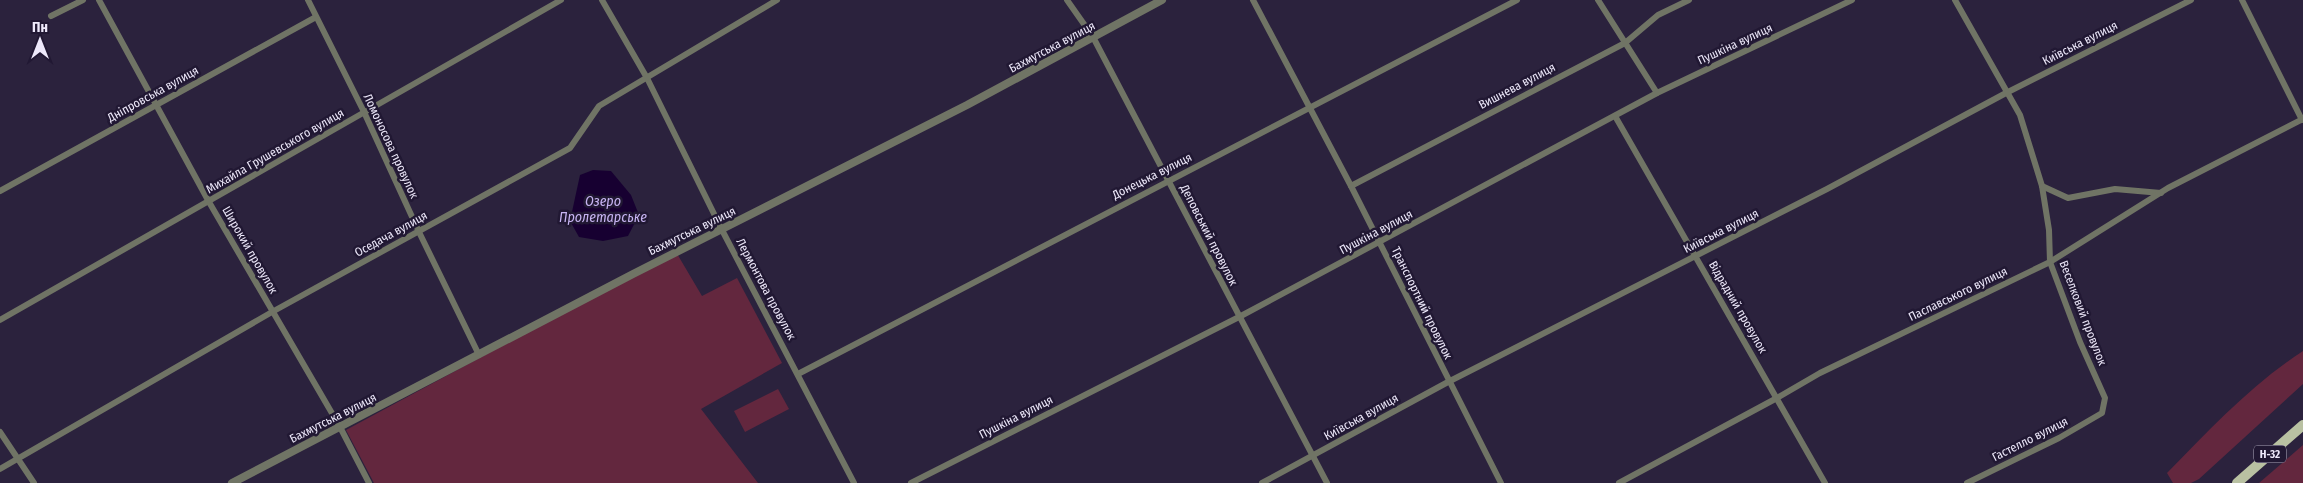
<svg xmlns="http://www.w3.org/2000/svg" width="2303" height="483" font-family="'Fira Sans Condensed',sans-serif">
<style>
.green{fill:#63273e}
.water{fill:#170031}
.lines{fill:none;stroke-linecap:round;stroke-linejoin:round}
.minor{stroke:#707465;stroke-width:6}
.tertiary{stroke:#707465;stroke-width:8}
.primary{stroke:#b9c1a2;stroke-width:10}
.labels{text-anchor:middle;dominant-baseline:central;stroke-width:5;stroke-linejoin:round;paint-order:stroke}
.shield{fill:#211833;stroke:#b0aabe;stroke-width:1}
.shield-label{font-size:11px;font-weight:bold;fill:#ede8fa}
.street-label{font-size:12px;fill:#ede8fa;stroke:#211833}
.water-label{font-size:14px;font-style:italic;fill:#c7b4f2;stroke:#211833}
</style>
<rect width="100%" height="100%" fill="#2b223d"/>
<g class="green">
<path d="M676 252 702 296 737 278 782 363 701 409 758 483H374L346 430Z"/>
<path d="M2303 351V384L2199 479 2191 483H2173L2167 473C2209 430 2252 384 2303 351Z"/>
<path d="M778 389 789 409 745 432 734 411Z"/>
<path d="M2303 445V483H2259Z"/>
</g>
<path class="water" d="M593 170 611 171 631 195 639 215 628 236 603 241 579 237 570 221 580 175Z"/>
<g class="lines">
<g class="minor">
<path d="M99 0 209 202 340 427 369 483"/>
<path d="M308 0 364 112 419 232 479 355"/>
<path d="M602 0 647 78 722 230 854 483"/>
<path d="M1067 0 1093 37 1327 483"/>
<path d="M1253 0 1351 186 1501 483"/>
<path d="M1598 0 1657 93"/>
<path d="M1955 0 2020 115 2042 186 2049 230 2050 262 2080 342 2105 398 2102 413 2059 438 1967 483"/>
<path d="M2242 0 2302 120"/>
<path d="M51 16 83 0"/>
<path d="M1615 116 1825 483"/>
<path d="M1351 186 1625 43 1658 15 1689 0"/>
<path d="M2042 186 2068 198 2115 189 2161 193"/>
<path d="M0 191 316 17"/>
<path d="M0 320 561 0"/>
<path d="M798 374 1517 0"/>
<path d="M0 432 34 483"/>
<path d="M0 469 272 312 570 148 599 106 777 0"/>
<path d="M911 483 1239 317 1657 93 1852 0"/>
<path d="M1262 483 1448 382 1827 189 2006 93 2191 0"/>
<path d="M1619 483 1777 398 1820 373 2050 262 2168 188 2303 119"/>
</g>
<path class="tertiary" d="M232 483 633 274 967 105 1162 0"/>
<path class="primary" d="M2237 483 2303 425"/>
</g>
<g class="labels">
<rect class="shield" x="2254" y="445.5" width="32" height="17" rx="4"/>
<g class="shield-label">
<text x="2270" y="454">Н-32</text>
</g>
<g class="street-label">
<text transform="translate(2080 43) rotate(-27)">Київська вулиця</text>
<text transform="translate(1735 44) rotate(-25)">Пушкіна вулиця</text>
<text transform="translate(1052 47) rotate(-28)">Бахмутська вулиця</text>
<text transform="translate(1517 86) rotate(-28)">Вишнева вулиця</text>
<text transform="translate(153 94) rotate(-29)">Дніпровська вулиця</text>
<text transform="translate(391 146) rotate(65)">Ломоносова провулок</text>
<text transform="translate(275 151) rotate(-30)">Михайла Грушевського вулиця</text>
<text transform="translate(1152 176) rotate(-27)">Донецька вулиця</text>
<text transform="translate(692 231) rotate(-26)">Бахмутська вулиця</text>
<text transform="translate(1721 231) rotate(-27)">Київська вулиця</text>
<text transform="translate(1376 232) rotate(-28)">Пушкіна вулиця</text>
<text transform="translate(391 234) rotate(-29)">Оседача вулиця</text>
<text transform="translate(1209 235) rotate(63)">Деповський провулок</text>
<text transform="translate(250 250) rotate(60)">Широкий провулок</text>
<text transform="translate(766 289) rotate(62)">Лермонтова провулок</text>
<text transform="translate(1958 294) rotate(-26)">Паславського вулиця</text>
<text transform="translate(1422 303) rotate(64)">Транспортний провулок</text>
<text transform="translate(1738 307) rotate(60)">Відрадний провулок</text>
<text transform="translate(2083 313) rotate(69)">Веселковий провулок</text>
<text transform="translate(1016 417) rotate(-27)">Пушкіна вулиця</text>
<text transform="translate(1361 417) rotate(-29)">Київська вулиця</text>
<text transform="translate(333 418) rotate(-27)">Бахмутська вулиця</text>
<text transform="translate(2030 439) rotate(-27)">Гастелло вулиця</text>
</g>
<g class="water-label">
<text x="603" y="201">Озеро<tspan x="603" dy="16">Пролетарське</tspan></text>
</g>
</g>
<g transform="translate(40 40)" stroke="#211833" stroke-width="4" paint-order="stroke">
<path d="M0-4L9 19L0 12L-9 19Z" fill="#ede8fa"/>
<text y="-8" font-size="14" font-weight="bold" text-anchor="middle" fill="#ede8fa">Пн</text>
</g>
</svg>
